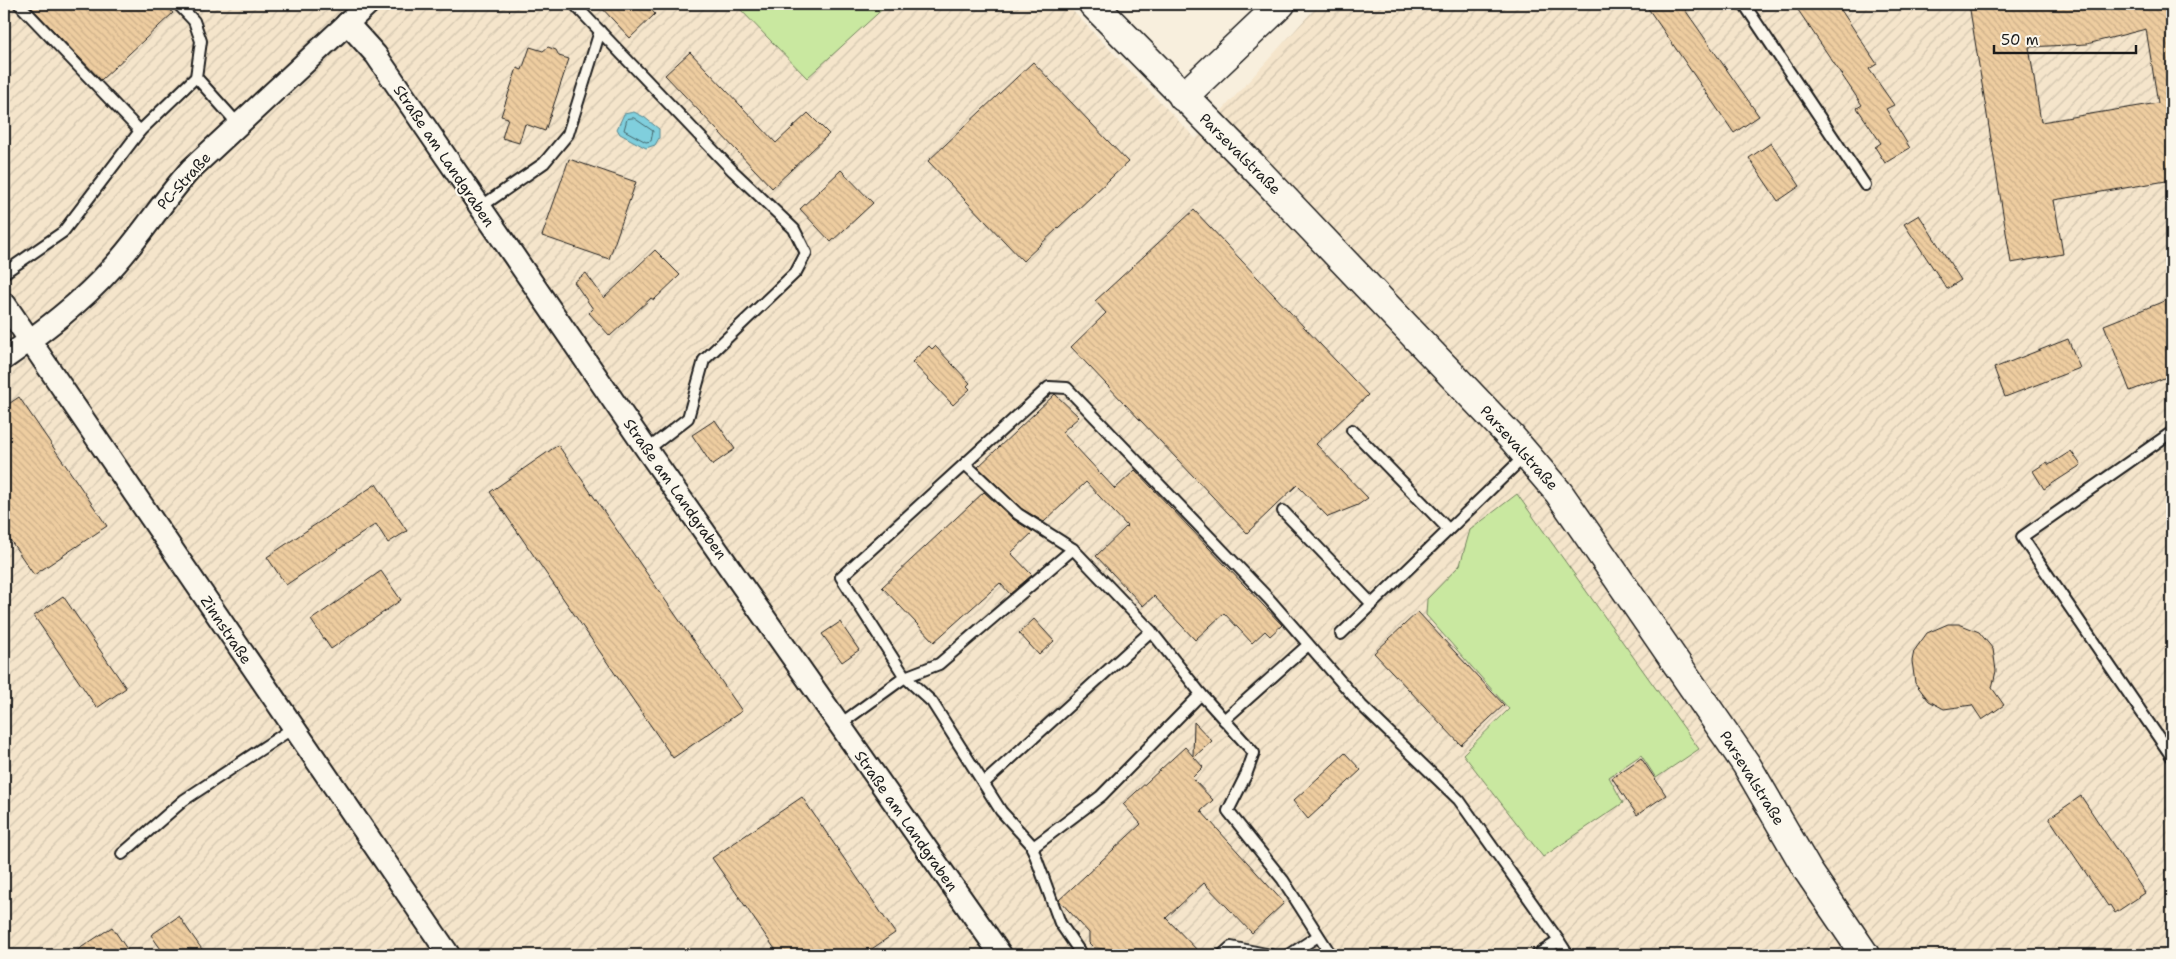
<svg xmlns="http://www.w3.org/2000/svg" width="2176" height="959" font-family="'Shantell Sans',sans-serif">
<style>
.industrial{fill:url(#industrial-furrows)}
.grass{fill:#c9e8a0;stroke:#72825e}
.water{fill:#80cfdd;stroke:#588790}
.lines{fill:none;stroke-linecap:round;stroke-linejoin:round}
.shore{stroke:#446469;stroke-width:1}
.building{fill:url(#building-back-hatch);stroke:#1c1c1c;fill-rule:evenodd}
.lane-casing{stroke:#1c1c1c;stroke-width:14}
.street-casing{stroke:#1c1c1c;stroke-width:25}
.secondary-casing{stroke:#1c1c1c;stroke-width:31}
.lane{stroke:#fbf7ec;stroke-width:10}
.street{stroke:#fbf7ec;stroke-width:21}
.secondary{stroke:#fbf7ec;stroke-width:28}
.labels{text-anchor:middle;dominant-baseline:central;stroke-width:4.5;stroke-linejoin:round;paint-order:stroke}
.street-label{font-size:15px;fill:#1c1c1c;stroke:#fbf7ec}
</style>
<defs>
<pattern id="industrial-furrows" width="10" height="10" patternUnits="userSpaceOnUse" patternTransform="scale(1.25)"><rect width="10" height="10" fill="#f5e5cb"/><path d="M-1 1l2-2M0 10L10 0M9 11l2-2" fill="none" stroke="#d1c4ae"/></pattern>
<pattern id="building-back-hatch" width="6" height="6" patternUnits="userSpaceOnUse" patternTransform="scale(1.25)"><rect width="6" height="6" fill="#eecda0"/><path d="M-1 5l2 2M0 0l6 6M5-1l2 2" fill="none" stroke="#ccaf89"/></pattern>
</defs>
<rect width="100%" height="100%" fill="#f8efdd"/>
<filter id="ink" filterUnits="userSpaceOnUse"><feTurbulence type="fractalNoise" baseFrequency=".02" numOctaves="2"/><feDisplacementMap in="SourceGraphic" scale="10" xChannelSelector="R" yChannelSelector="G"/><feConvolveMatrix kernelMatrix="1 2 1 2 8 2 1 2 1" color-interpolation-filters="sRGB"/></filter>
<g filter="url(#ink)">
<path class="industrial" d="M4 4H1066L1196 139 1319 4H2172V955H4Z"/>
<g class="grass">
<path d="M735 4H888L807 78Z"/>
<path d="M1517 494 1699 749 1656 778 1641 755 1609 777 1623 803 1543 857 1463 754 1509 709 1426 615 1427 599 1460 565 1470 530Z"/>
</g>
<path class="water" d="M634 112 644 117 659 129V138L655 145 646 148 620 134 617 129 624 114Z"/>
<g class="lines">
<path class="shore" d="M634 118 653 131 651 141 646 142 624 130 627 119Z"/>
</g>
<g class="building">
<path d="M28 4H165L173 13 101 80Z"/>
<path d="M598 4H646L655 14 630 38Z"/>
<path d="M1645 4H1681L1759 116 1734 133Z"/>
<path d="M1794 4H1837L1877 64 1869 69 1894 105 1886 109 1910 148 1885 163 1875 147 1881 143 1857 108 1862 105Z"/>
<path d="M1969 4H2172V180L2054 200 2063 254 2011 263ZM2146 29 2158 103 2041 122 2029 47 2087 44Z"/>
<path d="M530 47 543 51 548 47 556 50 559 56 569 59 545 131 525 124 519 143 502 138 508 118 501 116 517 68 522 70Z"/>
<path d="M690 52 776 143 808 113 829 134 772 188 665 75Z"/>
<path d="M1033 62 1128 162 1023 261 928 161Z"/>
<path d="M1771 143 1800 186 1778 201 1749 158Z"/>
<path d="M569 159 636 182 609 259 542 236Z"/>
<path d="M841 170 873 203 831 242 800 209Z"/>
<path d="M1194 210 1368 395 1316 444 1368 498 1358 505 1328 517 1297 485 1247 533 1071 347 1106 313 1095 301Z"/>
<path d="M1919 215 1961 280 1947 289 1904 224Z"/>
<path d="M655 250 680 275 654 300 651 298 610 336 589 313 593 309 574 282 586 273 604 298Z"/>
<path d="M2172 298V375L2130 391 2104 325Z"/>
<path d="M2068 339 2080 368 2005 397 1994 368Z"/>
<path d="M929 346 932 349 935 346 970 383 967 386 970 389 953 405 912 362Z"/>
<path d="M1055 394 1079 417 1062 432 1115 489 1135 470 1282 625 1270 636 1265 631 1252 643 1224 613 1195 640 1154 596 1143 606 1096 556 1127 526 1086 482 1044 522 1022 509 978 467Z"/>
<path d="M19 397 107 526 34 575 4 531V407Z"/>
<path d="M715 420 735 449 712 465 692 435Z"/>
<path d="M558 445 742 711 673 758 490 492Z"/>
<path d="M2071 451 2081 465 2044 489 2033 471 2047 462 2049 465Z"/>
<path d="M376 484 407 531 388 543 376 524 286 585 267 557Z"/>
<path d="M984 492 1013 519 1033 532 1011 553 1032 575 1010 594 1000 583 934 642 882 587Z"/>
<path d="M381 571 401 600 331 649 311 620Z"/>
<path d="M63 596 126 688 97 708 34 616Z"/>
<path d="M1418 612 1504 705 1461 745 1374 653Z"/>
<path d="M1034 619 1054 641 1039 655 1019 633Z"/>
<path d="M840 622 859 650 842 662 822 634Z"/>
<path d="M1948 624H1959L1979 632 1993 649 1996 671 1992 688 2004 705 1982 720 1972 705 1944 709 1929 701 1915 683 1912 661 1914 651 1927 633Z"/>
<path d="M1194 722 1212 741 1194 757 1203 767 1192 778 1213 800 1201 811 1284 903 1252 933 1204 883 1166 918 1202 955H1126L1131 951 1094 948 1089 943V933L1059 900 1141 824 1123 804 1185 747 1193 756Z"/>
<path d="M1345 753 1361 770 1308 819 1293 801Z"/>
<path d="M1641 758 1666 795 1637 815 1612 778Z"/>
<path d="M2081 796 2145 893 2115 913 2110 905 2108 906 2049 818Z"/>
<path d="M802 797 895 933 863 955H779L712 858Z"/>
<path d="M179 916 187 928 206 955H165L151 935Z"/>
<path d="M112 927 131 955H70Z"/>
</g>
<g class="lines">
<g class="lane-casing">
<g id="lane">
<path d="M19 4 140 131 196 77 201 41 194 21 178 4"/>
<path d="M574 4 733 171 794 229 806 253 796 272 704 360 688 418 647 450"/>
<path d="M1744 4 1865 185"/>
<path d="M196 77 238 124"/>
<path d="M479 208 544 163 568 134 600 31"/>
<path d="M4 273 63 232 140 131"/>
<path d="M1352 430 1448 529"/>
<path d="M2172 432 2022 537 2172 757"/>
<path d="M965 464 1018 514 1073 549 1151 631 1201 694 1254 753 1246 775 1228 811 1283 880 1331 955"/>
<path d="M1283 511 1372 604"/>
<path d="M1341 634 1526 455"/>
<path d="M1224 720 1308 645"/>
<path d="M839 725 905 677 939 664 1073 549"/>
<path d="M984 783 1151 631"/>
<path d="M1032 848 1101 796 1201 694"/>
<path d="M122 854 184 800 293 728"/>
<path d="M1082 955 1060 923 1031 844 1001 811 932 702 905 677 841 577 1049 387 1067 388 1269 599 1362 706 1459 800 1559 941"/>
<path d="M1222 955 1231 947 1271 955"/>
<path d="M1289 955 1318 936"/>
<path d="M1537 955 1559 941 1568 955"/>
</g>
</g>
<g class="street-casing">
<g id="street">
<path d="M347 23 376 55 647 450 1001 955"/>
<path d="M5 304 449 955"/>
<path d="M4 359C42 332 81 303 112 268 141 237 162 201 191 169L368 4"/>
</g>
</g>
<g class="secondary-casing">
<g id="secondary">
<path d="M1093 4 1251 164 1512 438 1559 493 1746 764 1808 871 1865 955"/>
<path d="M1183 97 1281 4"/>
</g>
</g>
<use href="#lane" class="lane"/>
<use href="#street" class="street"/>
<use href="#secondary" class="secondary"/>
</g>
</g>
<g class="labels">
<g class="street-label">
<text transform="translate(1240 154) rotate(45)">Parsevalstraße</text>
<text transform="translate(444 156) rotate(56)">Straße am Landgraben</text>
<text transform="translate(184 181) rotate(-48)">PC-Straße</text>
<text transform="translate(1519 448) rotate(48)">Parsevalstraße</text>
<text transform="translate(675 489) rotate(55)">Straße am Landgraben</text>
<text transform="translate(226 630) rotate(56)">Zinnstraße</text>
<text transform="translate(1752 778) rotate(58)">Parsevalstraße</text>
<text transform="translate(906 821) rotate(55)">Straße am Landgraben</text>
</g>
</g>
<rect width="2176" height="959" fill="none" stroke="#fbf7ec" stroke-width="20"/>
<rect x="10" y="10" width="2156" height="939" fill="none" stroke="#1c1c1c" stroke-width="2" filter="url(#ink)"/>
<path d="M1994 45v8h142v-8" fill="none" stroke="#1c1c1c" stroke-width="2.5"/>
<text x="2001" y="45" font-size="15" fill="#1c1c1c" stroke="#fbf7ec" stroke-width="4" paint-order="stroke">50 m</text>
</svg>
